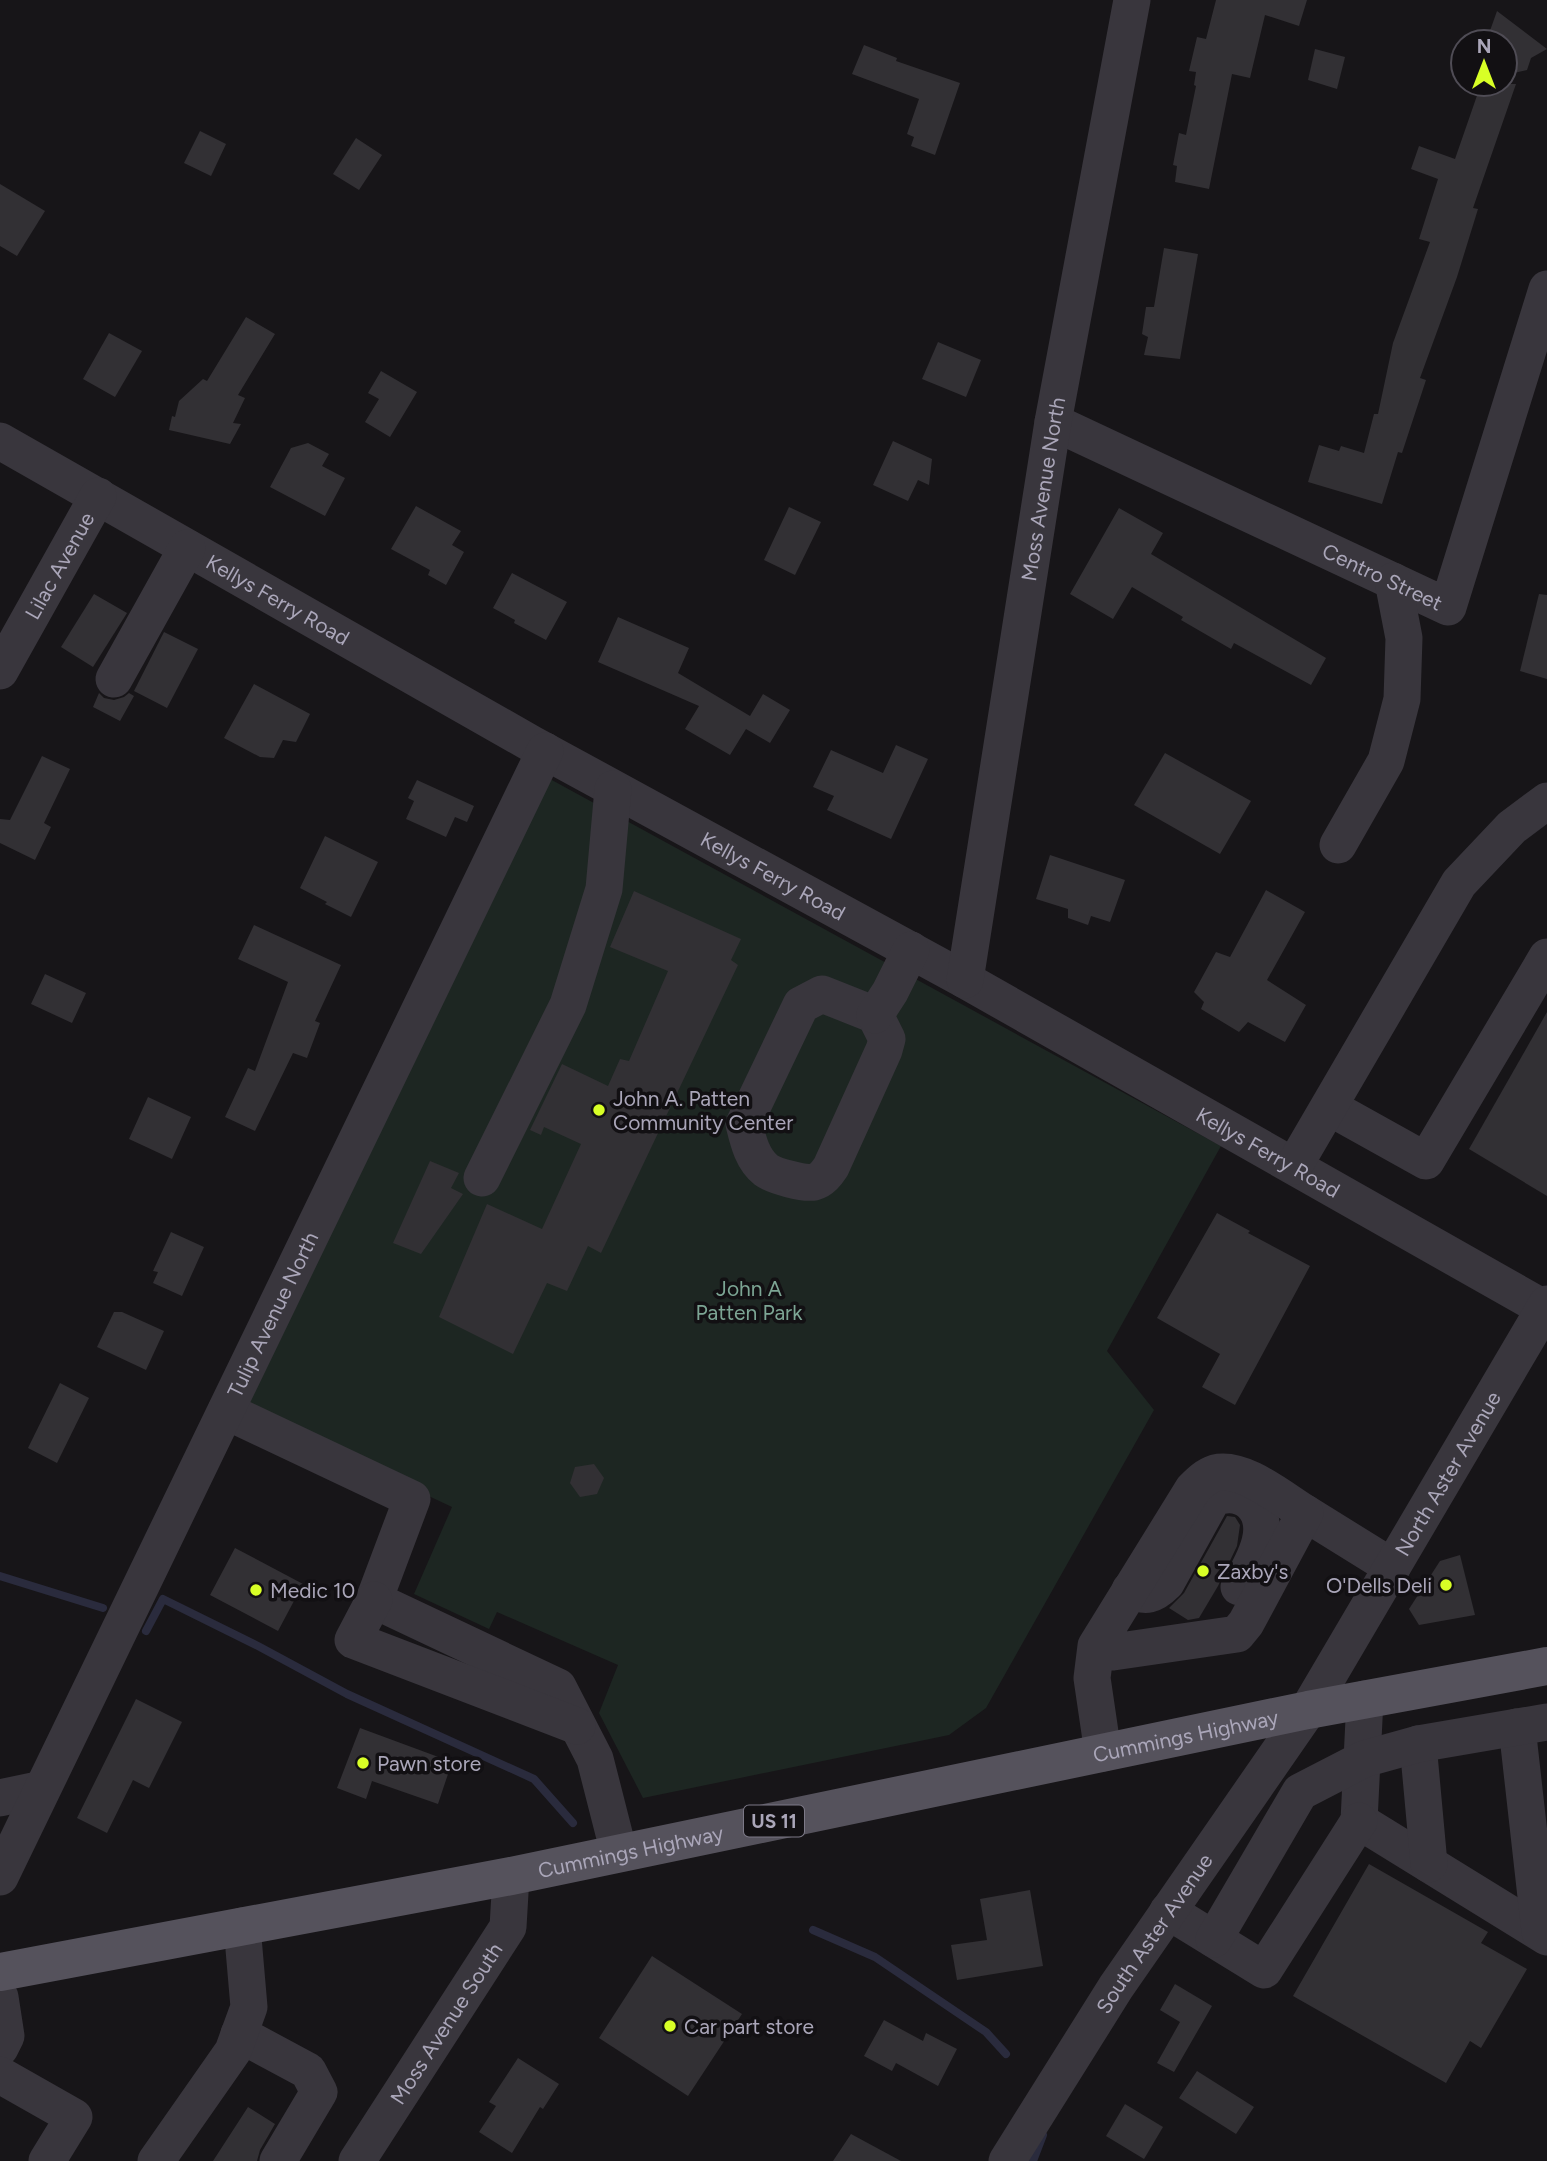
<svg xmlns="http://www.w3.org/2000/svg" width="1547" height="2161" font-family="Figtree,sans-serif">
<style>
.green{fill:#1d2622}
.lines{fill:none;stroke-linecap:round;stroke-linejoin:round}
.stream{stroke:#2a2b3d;stroke-width:8}
.building{fill:#323034}
.minor{stroke:#39363d;stroke-width:37}
.major{stroke:#55525c;stroke-width:38}
.poi-dot{fill:#d8ff26;stroke:#121013;stroke-width:2.5}
.labels{text-anchor:middle;dominant-baseline:central;stroke-width:7;stroke-linejoin:round;paint-order:stroke}
.shield{fill:#121013;stroke:#7c7987;stroke-width:2}
.shield-label{font-size:19px;font-weight:bold;fill:#aaa6b9}
.street-label{font-size:21px;fill:#aaa6b9;stroke:#121013}
.poi-label{font-size:21px;fill:#aaa6b9;stroke:#121013;text-anchor:start}
.park-label{font-size:21px;fill:#7ca594;stroke:#121013}
</style>
<rect width="100%" height="100%" fill="#171518"/>
<path class="green" d="M550 779 1221 1146 1107 1351 1154 1410 986 1708 949 1735 643 1798 599 1713 618 1665 497 1612 489 1629 414 1594 452 1507 244 1409Z"/>
<g class="lines">
<g class="stream">
<path d="M0 1576 103 1608"/>
<path d="M146 1631 163 1599 258 1646 347 1694 534 1779 573 1823"/>
<path d="M813 1930 875 1957 986 2032 1006 2054"/>
<path d="M1033 2161 1043 2135"/>
</g>
</g>
<g class="building">
<path d="M1216 0H1307L1299 26 1265 15 1250 78 1232 74 1209 189 1175 182 1177 166 1173 165 1179 133 1186 135 1196 86 1194 85 1196 72 1189 71 1197 37 1206 39Z"/>
<path d="M1497 11 1547 49 1531 58 1527 70 1505 75V42H1486Z"/>
<path d="M864 45 897 58 896 61 960 83 935 155 911 146 914 137 907 134 919 99 852 74Z"/>
<path d="M1315 49 1345 57 1337 89 1308 80Z"/>
<path d="M1481 84H1516L1473 208 1478 209 1457 277 1420 378 1426 380 1402 453 1398 452 1382 504 1308 482 1319 445 1339 451 1341 446 1364 453 1374 414H1378L1393 343 1430 242 1419 239 1438 179 1411 169 1419 146 1455 159Z"/>
<path d="M200 131 226 144 211 176 184 163Z"/>
<path d="M356 138 382 155 359 190 333 174Z"/>
<path d="M0 184 45 211 17 256 0 246Z"/>
<path d="M1164 248 1198 254 1180 359 1144 355 1148 337 1142 334 1146 307H1154Z"/>
<path d="M246 317 275 334 238 395 245 398 233 423 241 424 230 444 169 430 172 416 175 417 179 401 203 379 207 381Z"/>
<path d="M109 333 142 351 115 397 83 379Z"/>
<path d="M938 342 981 360 966 397 922 379Z"/>
<path d="M381 371 417 392 390 437 365 422 379 399 368 393Z"/>
<path d="M893 441 932 459 929 485 918 480 908 501 873 485Z"/>
<path d="M308 443 329 454 322 466 345 478 325 516 270 487 291 448Z"/>
<path d="M416 506 461 531 452 545 464 552 446 585 428 575 430 570 391 549Z"/>
<path d="M789 507 821 522 795 575 764 560Z"/>
<path d="M1119 508 1163 533 1151 554 1326 658 1311 685 1234 643 1231 649 1181 620 1183 617 1132 587 1113 619 1070 594Z"/>
<path d="M512 573 567 602 546 640 514 623 515 620 493 608Z"/>
<path d="M94 594 127 613 93 667 61 647Z"/>
<path d="M1539 594 1547 595V679L1520 671Z"/>
<path d="M618 617 689 648 678 673 750 716 763 694 790 710 770 743 746 729 730 755 685 729 699 706 598 662Z"/>
<path d="M164 632 198 649 167 708 134 691Z"/>
<path d="M254 684 310 714 296 742 283 740 274 758 260 757 224 738Z"/>
<path d="M99 693 104 698 114 700 124 697 129 693 134 696 120 721 93 707Z"/>
<path d="M896 745 928 759 891 839 827 810 834 796 813 787 831 750 883 773Z"/>
<path d="M1165 753 1251 801 1220 854 1134 805Z"/>
<path d="M42 756 70 769 44 823 51 827 35 860 0 843V819L10 820Z"/>
<path d="M417 780 474 806 467 822 455 817 446 837 406 819 414 801 408 798Z"/>
<path d="M325 836 378 862 351 917 325 904 327 902 300 888Z"/>
<path d="M1050 855 1125 880 1110 922 1091 916 1088 925 1068 918V909L1036 899Z"/>
<path d="M1266 890 1305 912 1267 980 1306 1005 1285 1042 1248 1022 1239 1032 1201 1009 1204 1002 1194 992 1216 952 1230 957Z"/>
<path d="M634 891 741 939 731 960 738 965 601 1253 588 1246 567 1291 547 1283 513 1354 439 1317 487 1204 542 1229 581 1144 544 1127 541 1135 530 1130 562 1064 608 1086 620 1059 629 1061 668 971 610 947Z"/>
<path d="M254 925 341 965 315 1021 320 1023 307 1058 293 1053 255 1131 225 1117 248 1068 255 1071 288 982 238 959Z"/>
<path d="M45 974 86 993 72 1023 31 1004Z"/>
<path d="M1547 1012V1196L1469 1149Z"/>
<path d="M148 1097 191 1117 172 1159 129 1139Z"/>
<path d="M430 1161 459 1173 451 1188 463 1194 421 1254 393 1243Z"/>
<path d="M1217 1213 1250 1231 1248 1233 1310 1266 1235 1405 1202 1387 1220 1354 1157 1318Z"/>
<path d="M171 1232 204 1247 182 1296 153 1283 158 1272 153 1271Z"/>
<path d="M114 1312H122L164 1331 146 1370 97 1347Z"/>
<path d="M60 1383 89 1398 57 1463 28 1448Z"/>
<path d="M594 1464 604 1478 597 1494 580 1497 570 1483 575 1467Z"/>
<path d="M1227 1516 1235 1517 1240 1525 1237 1546 1218 1586 1199 1618 1188 1620 1169 1608 1184 1593Z"/>
<path d="M235 1548 303 1584 278 1631 210 1595Z"/>
<path d="M1460 1555 1475 1615 1419 1625 1409 1609 1440 1561Z"/>
<path d="M136 1699 182 1722 149 1788 133 1780 107 1833 77 1818Z"/>
<path d="M360 1728 452 1762 438 1804 372 1781 366 1799 337 1788Z"/>
<path d="M1369 1864 1488 1932 1481 1943 1527 1969 1481 2048 1470 2041 1446 2083 1293 1996Z"/>
<path d="M1030 1890 1043 1966 957 1980 951 1945 987 1940 980 1899Z"/>
<path d="M652 1956 742 2014 688 2096 599 2038Z"/>
<path d="M1175 1984 1212 2006 1174 2072 1157 2063 1180 2022 1160 2010Z"/>
<path d="M884 2020 923 2041 926 2033 957 2049 938 2086 896 2063 892 2071 864 2056Z"/>
<path d="M518 2058 559 2084 543 2109 540 2107 512 2153 479 2132 496 2106 489 2102Z"/>
<path d="M1197 2071 1254 2107 1236 2134 1179 2098Z"/>
<path d="M1125 2104 1163 2127 1144 2159 1106 2136Z"/>
<path d="M248 2107 275 2124 260 2150 257 2161H213Z"/>
<path d="M851 2134 901 2161H833Z"/>
</g>
<g class="lines">
<g class="minor">
<path id="s1" d="M1053 422 1448 607 1547 289"/>
<path id="s2" d="M0 441 532 744 965 980 1547 1310"/>
<path id="s3" d="M0 671 98 496"/>
<path d="M114 679 187 548"/>
<path d="M1338 845 1386 761 1402 699 1404 638 1393 581"/>
<path id="s4" d="M965 980 1053 422 1132 0"/>
<path d="M822 994 875 1015 887 1039 884 1050 831 1167C827 1173 822 1180 814 1182 804 1184 774 1176 766 1170 752 1159 748 1140 744 1124L801 1005Z"/>
<path d="M875 1015 890 992 911 950"/>
<path d="M1329 1107 1426 1161 1547 957"/>
<path d="M1294 1166 1459 883 1512 827 1547 801"/>
<path d="M482 1178 568 1005 604 889 613 789"/>
<path d="M226 1411 412 1499 374 1600 558 1687 595 1759 619 1853"/>
<path d="M1305 1513 1392 1567"/>
<path d="M1130 1590C1146 1598 1154 1595 1166 1583L1213 1498C1245 1486 1268 1510 1260 1542 1256 1558 1248 1572 1239 1587"/>
<path d="M374 1600 353 1640 577 1726"/>
<path d="M1096 1646 1193 1489C1200 1482 1206 1476 1215 1473 1243 1466 1282 1499 1305 1513L1246 1623 1237 1634 1113 1652 1096 1646 1092 1678 1103 1753"/>
<path d="M1365 1699 1359 1821 1547 1937"/>
<path d="M1517 1727 1540 1932"/>
<path d="M1418 1744 1429 1864"/>
<path d="M0 1798 42 1789"/>
<path id="s5" d="M0 1877 545 751"/>
<path d="M1168 1911 1264 1970 1359 1821"/>
<path d="M1214 1939 1300 1792 1364 1759 1418 1744 1547 1722"/>
<path d="M0 1997 6 2036 0 2048"/>
<path d="M239 2034 308 2071 319 2092 278 2161"/>
<path d="M0 2075 74 2117 47 2161"/>
<path d="M156 2161 233 2051 249 2007 242 1926"/>
<path id="s6" d="M357 2161 508 1927 511 1876"/>
<path id="s7" d="M1007 2161 1116 1987 1308 1710 1547 1304"/>
</g>
<path class="major" id="s8" d="M0 1972 511 1876 1308 1710 1547 1666"/>
</g>
<g class="poi-dot">
<circle cx="599" cy="1110" r="7"/>
<circle cx="1203" cy="1571" r="7"/>
<circle cx="1446" cy="1585" r="7"/>
<circle cx="256" cy="1590" r="7"/>
<circle cx="363" cy="1763" r="7"/>
<circle cx="670" cy="2026" r="7"/>
</g>
<g class="labels">
<rect class="shield" x="744" y="1805.5" width="60" height="31" rx="5"/>
<g class="shield-label">
<text x="774" y="1821">US 11</text>
</g>
<g class="street-label">
<text stroke="none"><textPath href="#s4" startOffset="497">Moss Avenue North</textPath></text>
<text stroke="none"><textPath href="#s3" startOffset="121">Lilac Avenue</textPath></text>
<text stroke="none"><textPath href="#s1" startOffset="364">Centro Street</textPath></text>
<text stroke="none"><textPath href="#s2" startOffset="320">Kellys Ferry Road</textPath></text>
<text stroke="none"><textPath href="#s2" startOffset="887">Kellys Ferry Road</textPath></text>
<text stroke="none"><textPath href="#s2" startOffset="1454">Kellys Ferry Road</textPath></text>
<text stroke="none"><textPath href="#s5" startOffset="625">Tulip Avenue North</textPath></text>
<text stroke="none"><textPath href="#s7" startOffset="817">North Aster Avenue</textPath></text>
<text stroke="none"><textPath href="#s8" startOffset="1209">Cummings Highway</textPath></text>
<text stroke="none"><textPath href="#s8" startOffset="642">Cummings Highway</textPath></text>
<text stroke="none"><textPath href="#s7" startOffset="271">South Aster Avenue</textPath></text>
<text stroke="none"><textPath href="#s6" startOffset="164">Moss Avenue South</textPath></text>
</g>
<g class="poi-label">
<text x="613" y="1098">John A. Patten<tspan x="613" dy="24">Community Center</tspan></text>
<text x="1217" y="1571">Zaxby's</text>
<text x="1432" y="1585" text-anchor="end">O'Dells Deli</text>
<text x="270" y="1590">Medic 10</text>
<text x="377" y="1763">Pawn store</text>
<text x="684" y="2026">Car part store</text>
</g>
<g class="park-label">
<text x="749" y="1288">John A<tspan x="749" dy="24">Patten Park</tspan></text>
</g>
</g>
<g transform="translate(1484 63)"><circle r="33" fill="#121013" stroke="#4f4c55" stroke-width="2"/>
<path d="M0-5L12 26L0 18L-12 26Z" fill="#d8ff26"/>
<text y="-10" font-size="19" font-weight="bold" text-anchor="middle" fill="#aaa6b9">N</text>
</g>
</svg>
